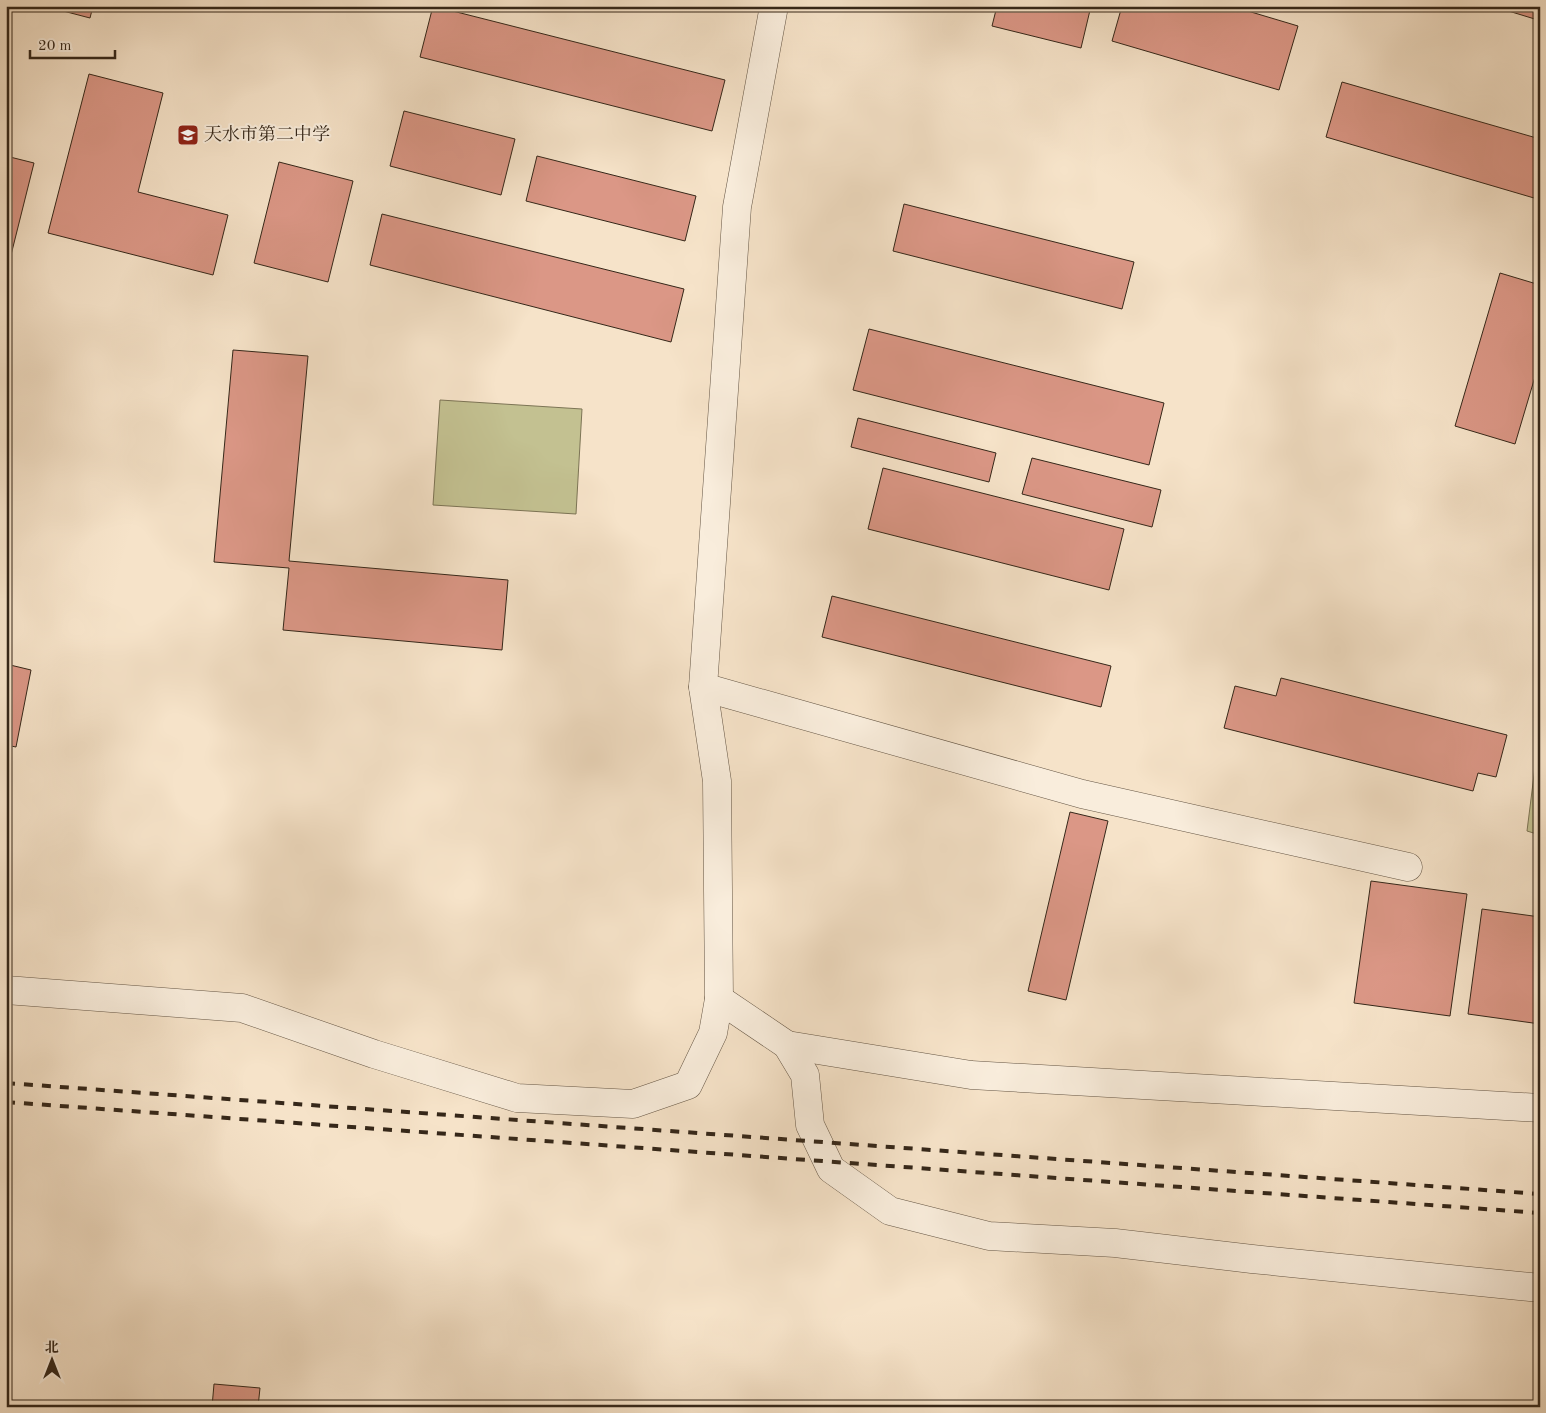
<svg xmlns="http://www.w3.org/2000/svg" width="1546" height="1413" font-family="'Old Standard TT','Noto Serif SC',serif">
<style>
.green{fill:#c3c191;stroke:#7c7455}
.building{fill:#db9786;stroke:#352719}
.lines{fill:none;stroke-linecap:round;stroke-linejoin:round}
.minor-casing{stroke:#655645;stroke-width:29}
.minor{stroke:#f9eddc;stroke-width:28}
.rail{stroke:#352719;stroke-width:4;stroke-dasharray:9 9;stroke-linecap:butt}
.labels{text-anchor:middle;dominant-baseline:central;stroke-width:4;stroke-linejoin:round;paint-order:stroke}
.poi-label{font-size:18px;fill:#352719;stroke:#f9eddc;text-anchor:start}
</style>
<rect width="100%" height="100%" fill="#f6e3c9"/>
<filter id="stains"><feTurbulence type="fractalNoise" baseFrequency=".004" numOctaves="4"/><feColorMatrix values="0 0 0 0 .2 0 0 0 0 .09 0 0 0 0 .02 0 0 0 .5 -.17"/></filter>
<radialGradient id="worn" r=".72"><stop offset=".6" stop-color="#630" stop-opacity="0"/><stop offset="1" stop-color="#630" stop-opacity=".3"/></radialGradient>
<g class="green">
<path d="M440 400 582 409 576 514 433 505Z"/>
<path d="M1540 727V835L1527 831Z"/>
</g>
<g class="building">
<path d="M44 6H93L90 18Z"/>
<path d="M433 6 725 80 712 131 420 57Z"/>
<path d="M997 6H1091L1081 48 992 26Z"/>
<path d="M1122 6H1231L1298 26 1279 90 1112 41Z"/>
<path d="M1492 6H1540V14L1538 20Z"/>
<path d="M89 74 163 93 138 192 228 215 213 275 48 233Z"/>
<path d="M1342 82 1540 139V177L1534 198 1326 137Z"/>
<path d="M404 111 515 139 501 195 390 166Z"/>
<path d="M6 156 34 163 10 259 6 258Z"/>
<path d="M537 156 696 196 685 241 526 201Z"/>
<path d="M279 162 353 181 328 282 254 263Z"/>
<path d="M904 204 1134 262 1122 309 893 251Z"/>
<path d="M382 214 684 289 671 342 370 265Z"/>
<path d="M1500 273 1540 285V360L1515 444 1455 426Z"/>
<path d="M869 329 1164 403 1149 465 853 390Z"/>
<path d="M233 350 308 356 289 561 508 580 502 650 283 630 289 568 214 562Z"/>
<path d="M858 418 996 453 989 482 851 447Z"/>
<path d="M1032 458 1161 490 1152 527 1022 494Z"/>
<path d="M883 468 1124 529 1109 590 868 529Z"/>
<path d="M832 596 1111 666 1101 707 822 637Z"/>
<path d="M6 664 31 670 16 747 6 745Z"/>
<path d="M1281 678 1507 735 1496 777 1478 773 1473 791 1224 728 1235 686 1276 696Z"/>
<path d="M1070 812 1108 821 1066 1000 1028 991Z"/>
<path d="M1371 881 1467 894 1450 1016 1354 1003Z"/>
<path d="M1482 909 1540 917V1024L1468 1014Z"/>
<path d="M214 1384 260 1388 258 1407H212Z"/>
</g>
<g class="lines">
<g class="minor-casing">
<g id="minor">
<path d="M774 6 737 207 703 687 1082 794 1408 867"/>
<path d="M6 990 242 1008 374 1054 517 1098 633 1104 688 1085 713 1033 719 999 717 781 703 687"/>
<path d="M719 999 787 1045 805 1075 810 1125 831 1169 890 1211 989 1236 1115 1243 1252 1259 1540 1288"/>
<path d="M787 1045 971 1075 1540 1108"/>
</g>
</g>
<use href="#minor" class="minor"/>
<g class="rail">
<path d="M6 1083 1540 1194"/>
<path d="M6 1102 1540 1213"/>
</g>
</g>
<defs>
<g id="school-square" transform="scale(1.125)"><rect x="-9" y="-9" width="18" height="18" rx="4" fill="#8f2418" stroke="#f9eddc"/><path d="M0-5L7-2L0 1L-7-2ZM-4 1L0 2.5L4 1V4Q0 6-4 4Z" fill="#fff"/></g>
</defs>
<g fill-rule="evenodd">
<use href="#school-square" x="188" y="135"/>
</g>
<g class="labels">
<g class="poi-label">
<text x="204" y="135">天水市第二中学</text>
</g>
</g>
<rect width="1546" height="1413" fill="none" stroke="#f6e3c9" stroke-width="25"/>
<rect x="8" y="8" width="1531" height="1398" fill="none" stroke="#352719" stroke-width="2.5"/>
<rect x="12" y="12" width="1521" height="1388" fill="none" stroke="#352719"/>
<g transform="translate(52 1360)" stroke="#f9eddc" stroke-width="4" paint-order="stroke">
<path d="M0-4L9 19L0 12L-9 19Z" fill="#352719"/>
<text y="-8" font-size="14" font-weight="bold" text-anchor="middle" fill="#352719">北</text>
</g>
<path d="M30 50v8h85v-8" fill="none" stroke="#352719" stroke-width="2.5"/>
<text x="38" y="50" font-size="15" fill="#352719" stroke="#f9eddc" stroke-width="4" paint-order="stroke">20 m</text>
<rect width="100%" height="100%" filter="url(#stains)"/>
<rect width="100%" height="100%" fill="url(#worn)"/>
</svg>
